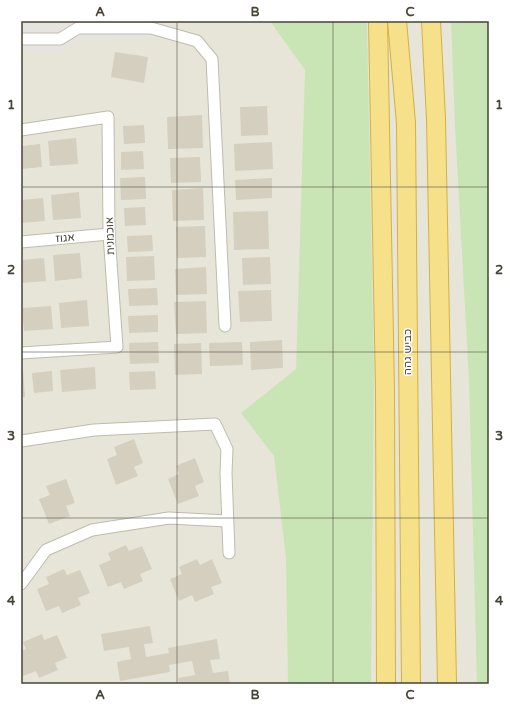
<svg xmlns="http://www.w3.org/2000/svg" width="510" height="705" font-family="'Varela Round','Noto Sans Hebrew',sans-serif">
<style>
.residential{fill:#e7e5d8}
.green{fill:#cae5b5}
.parking{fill:#e6e4e1}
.building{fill:#d5cfc0}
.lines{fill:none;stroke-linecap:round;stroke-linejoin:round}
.minor-casing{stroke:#bfbbad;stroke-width:13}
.trunk-casing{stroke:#d4b044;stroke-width:20}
.minor{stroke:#fff;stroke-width:11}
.trunk{stroke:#f6e18a;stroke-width:18}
.grid{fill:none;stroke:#474338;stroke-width:1;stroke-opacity:0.55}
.labels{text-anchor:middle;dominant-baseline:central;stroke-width:3;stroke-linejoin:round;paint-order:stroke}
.street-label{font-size:11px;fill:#474338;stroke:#fff}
.neatline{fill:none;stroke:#474338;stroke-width:1.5}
.grid-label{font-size:13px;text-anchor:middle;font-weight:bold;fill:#474338}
</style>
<rect width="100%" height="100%" fill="#f4f2ea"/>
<rect class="residential" x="21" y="21" width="468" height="663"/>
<g class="green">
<path d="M270 21H367L374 372 371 684H288L286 558 274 456 241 413 296 369 305 70Z"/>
<path d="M451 21H489V684H477L469 381 455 127Z"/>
</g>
<path class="parking" d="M21 21H153L152 38 84 39 56 52 21 50Z"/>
<g class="building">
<path d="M115 52 148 57 144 83 111 77Z"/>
<path d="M267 106 268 135 241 136 240 107Z"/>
<path d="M202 115 203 148 168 149 167 117Z"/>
<path d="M144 125 145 143 124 144 123 126Z"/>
<path d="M76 138 78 164 50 166 48 141Z"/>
<path d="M272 142 273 169 235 171 234 144Z"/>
<path d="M40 144 42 167 21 169V146Z"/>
<path d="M143 151 144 169 121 170V152Z"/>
<path d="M200 157 201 182 171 183 170 158Z"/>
<path d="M145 177 146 199 121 200 120 178Z"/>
<path d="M272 178V198L236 200 235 180Z"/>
<path d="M203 188 204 220 173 221 172 190Z"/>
<path d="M79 192 81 218 53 220 51 195Z"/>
<path d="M43 198 45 221 21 223V200Z"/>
<path d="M145 207 146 225 125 226 124 208Z"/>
<path d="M268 211 269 249 234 250 233 212Z"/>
<path d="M205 226 206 257 177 258 176 227Z"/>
<path d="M152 235 153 251 128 252 127 236Z"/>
<path d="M80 253 82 278 55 281 53 255Z"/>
<path d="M154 256 155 280 127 281 126 257Z"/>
<path d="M270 257 271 284 243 285 242 258Z"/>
<path d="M44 258 46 281 21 283V260Z"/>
<path d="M206 267 207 294 176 295 175 269Z"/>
<path d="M157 288 158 305 129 306 128 289Z"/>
<path d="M271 290 272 321 240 322 238 291Z"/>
<path d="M87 300 89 326 61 328 59 303Z"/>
<path d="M206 301 207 333 176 334 174 302Z"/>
<path d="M51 306 53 329 24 331 22 308Z"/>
<path d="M158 315V332L129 333 128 316Z"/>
<path d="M282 340 283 368 251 370 250 342Z"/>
<path d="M158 342 159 363 130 364 129 343Z"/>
<path d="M242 342 243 365 210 366 209 343Z"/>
<path d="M201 343 202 374 175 375 174 344Z"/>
<path d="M95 367 96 389 62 392 60 370Z"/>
<path d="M21 370H23L25 397H21Z"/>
<path d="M52 371 53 391 34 393 32 373Z"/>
<path d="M155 371 156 389 130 390 129 372Z"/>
<path d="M134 439 143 463 134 467 138 476 116 485 107 459 117 455 114 447Z"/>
<path d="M195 458 204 482 195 486 199 496 178 504 168 479 179 474 176 466Z"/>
<path d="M66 479 75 503 66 506 70 516 49 524 39 499 50 495 46 486Z"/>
<path d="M126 545 129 551 142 546 152 569 140 574 143 581 124 589 121 582 108 587 99 565 111 560 108 553Z"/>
<path d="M197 559 200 565 212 559 222 583 211 587 214 594 195 602 192 595 179 601 170 579 182 574 179 567Z"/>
<path d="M64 569 67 575 80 570 90 593 78 598 81 605 62 613 59 606 46 611 37 589 49 584 46 577Z"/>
<path d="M150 626 153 643 144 644 146 657 169 653 168 648 217 639 220 659 210 660 213 673 228 671 230 684H179L178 678 195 675 192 661 169 665 170 672 120 681 117 662 131 659 129 647 104 651 101 634Z"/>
<path d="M42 634 44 640 57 635 67 658 55 663 58 670 39 678 36 671 23 676 21 671V651L26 649 23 642Z"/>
</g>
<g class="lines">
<g class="minor-casing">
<g id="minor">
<path d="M21 39H60L78 28H151L197 41 212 59 225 326"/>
<path d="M21 130 108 117 109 234 117 347 21 353"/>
<path d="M21 242 109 234"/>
<path d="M21 441 94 430 215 424 227 449 226 473 229 553"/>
<path d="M21 584 46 550 92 530 169 518 227 521"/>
</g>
</g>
<g class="trunk-casing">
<g id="trunk">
<path d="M378 21 385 390 386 684"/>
<path d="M397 21 406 123 411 684"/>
<path d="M431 21 436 119 447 684"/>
</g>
</g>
<use href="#minor" class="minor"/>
<use href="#trunk" class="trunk"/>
</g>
<path class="grid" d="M177 21V684M333 21V684M21 187H489M21 352H489M21 518H489"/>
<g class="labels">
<g class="street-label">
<text transform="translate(110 236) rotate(-92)">אוכמנית</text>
<text transform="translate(65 238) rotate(-5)">אגוז</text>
<text transform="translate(407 352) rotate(-90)">כביש גהה</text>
</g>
</g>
<rect width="510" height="705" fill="none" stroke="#ffffff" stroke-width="44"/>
<rect x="22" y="22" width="466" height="661" class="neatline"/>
<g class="grid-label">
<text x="100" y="16">A</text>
<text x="255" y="16">B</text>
<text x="410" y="16">C</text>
<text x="11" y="109">1</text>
<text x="499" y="109">1</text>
<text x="11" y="274">2</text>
<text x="499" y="274">2</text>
<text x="11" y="440">3</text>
<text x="499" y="440">3</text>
<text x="11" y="605">4</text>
<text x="499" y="605">4</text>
<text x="100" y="699">A</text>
<text x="255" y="699">B</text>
<text x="410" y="699">C</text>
</g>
</svg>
